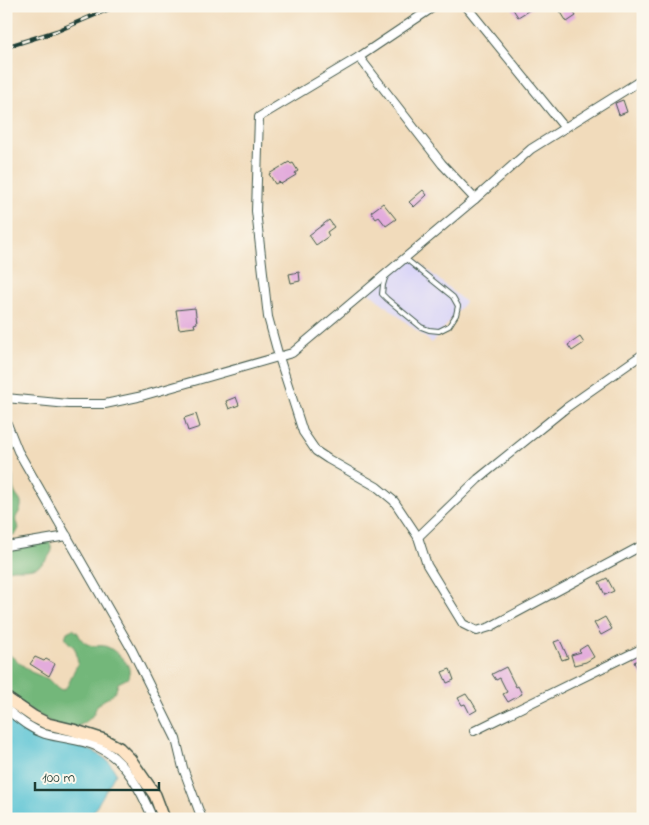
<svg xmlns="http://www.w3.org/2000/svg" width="649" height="825" font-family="'Indie Flower',sans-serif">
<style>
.built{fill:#dad6f7}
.forest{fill:#73b77a;stroke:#497a57}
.water{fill:#59c3d4;stroke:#3c8084}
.building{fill:#e3acdc}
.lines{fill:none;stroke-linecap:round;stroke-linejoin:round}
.lane-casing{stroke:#3e5548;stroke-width:6}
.street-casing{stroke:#3e5548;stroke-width:10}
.secondary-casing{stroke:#3e5548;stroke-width:14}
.lane{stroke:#fff;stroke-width:4}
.street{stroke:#fff;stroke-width:8}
.secondary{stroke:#fee4c5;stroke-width:11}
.rail-casing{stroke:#1f3d34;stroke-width:4.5}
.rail{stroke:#fbf7ec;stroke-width:2.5;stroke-dasharray:8;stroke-linecap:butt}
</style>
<rect width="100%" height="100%" fill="#fbf7ec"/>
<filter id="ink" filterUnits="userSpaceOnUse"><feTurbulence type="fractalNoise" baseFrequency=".02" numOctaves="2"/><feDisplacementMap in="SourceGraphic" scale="10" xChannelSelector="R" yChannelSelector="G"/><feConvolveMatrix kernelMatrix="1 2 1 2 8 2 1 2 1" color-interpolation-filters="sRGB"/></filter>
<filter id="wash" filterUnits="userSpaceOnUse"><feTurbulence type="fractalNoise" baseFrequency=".0096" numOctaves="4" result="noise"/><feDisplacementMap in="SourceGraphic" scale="20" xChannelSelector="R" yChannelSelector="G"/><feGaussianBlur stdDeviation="1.12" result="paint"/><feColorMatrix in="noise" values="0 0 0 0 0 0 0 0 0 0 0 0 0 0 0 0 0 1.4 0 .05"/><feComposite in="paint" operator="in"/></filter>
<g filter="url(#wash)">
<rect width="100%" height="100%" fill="#f1dbbb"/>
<path class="built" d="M410 255 465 302 432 343 366 290Z"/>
<g class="forest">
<path d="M6 465C18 477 9 483 16 495 18 498 22 501 21 506 20 516 11 516 19 528L16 534 6 537Z"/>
<path d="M50 541 52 551C45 564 38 569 22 569 16 569 12 568 6 571V545Z"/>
<path d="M73 629 78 633C81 641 87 646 96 646 99 646 101 645 104 646 110 646 126 660 128 666 130 670 129 674 128 678L118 683C115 699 107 695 98 705 95 708 95 713 92 716 86 724 74 728 65 731L6 695V652L31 672 48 679 58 689 64 690C71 683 72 672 78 664 77 658 77 652 74 647 70 644 68 642 65 638L67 632Z"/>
</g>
<path class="water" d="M6 716C19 726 32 735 47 740 64 745 89 746 104 758 109 761 113 768 116 773L91 816 92 819H6Z"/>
<g id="blocks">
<g class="building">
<path d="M511 6H536L518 17Z"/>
<path d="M557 6H570L576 16 567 22Z"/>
<path d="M623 100 627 112 619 115 615 103Z"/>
<path d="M289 162 291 164 293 163 298 171 295 173 296 175 281 184 279 182 275 184 269 174Z"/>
<path d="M423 190 427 195 414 207 409 202Z"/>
<path d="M383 203 396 219 386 226 379 217 376 219 371 212Z"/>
<path d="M329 220 334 227 327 232 329 236 316 245 309 235Z"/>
<path d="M299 272 300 281 291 283 289 274Z"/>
<path d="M195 308 197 323 194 324 195 327 179 329 176 310Z"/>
<path d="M580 337 584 343 572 351 568 345Z"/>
<path d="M236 397 239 405 229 409 226 401Z"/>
<path d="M196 414 200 427 188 431 184 418Z"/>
<path d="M607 578 614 591 605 595 599 582Z"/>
<path d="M605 617 612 629 601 635 594 623Z"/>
<path d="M560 640 568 658 562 660 554 642Z"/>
<path d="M587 645 594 657 586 662 574 665 571 655 581 652 579 650Z"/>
<path d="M35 657 44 661 46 659 55 664 49 676 30 664Z"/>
<path d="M643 658V679L634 662Z"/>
<path d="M506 667 516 687 518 686 522 694 508 702 503 694 507 692 500 678 496 680 492 674Z"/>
<path d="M450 669 454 680 447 683 442 672Z"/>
<path d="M466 694 470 700H471L477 710 470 714 465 704 462 705 458 698Z"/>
</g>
</g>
</g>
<g filter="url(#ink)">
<use href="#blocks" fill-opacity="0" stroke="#3e5548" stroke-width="1"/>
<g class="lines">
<g class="lane-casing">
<g id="lane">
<path d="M642 264 643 265"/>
<path d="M386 275 383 285 382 294 387 299 421 327 429 330 439 331 449 326 456 315 458 306 453 297 406 259"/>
</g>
</g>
<g class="street-casing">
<g id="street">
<path d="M435 6 359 57 259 117 256 211 268 317 279 357 303 432 316 451 328 459 377 487 394 501 418 537 427 565 463 624 477 631 490 627 643 545"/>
<path d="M466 6 565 128"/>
<path d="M359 57 442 164 475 199"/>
<path d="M6 398 68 404H105L138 397 292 353 475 199 531 149 643 79"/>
<path d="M6 421 18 451 132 650 176 739 183 768 202 819"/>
<path d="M418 537 478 479 566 408 643 354"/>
<path d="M6 546 67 536"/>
<path d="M6 631 7 632"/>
<path d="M6 709C19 719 30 729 45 734 62 739 82 739 98 747 126 760 141 791 153 819"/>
<path d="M474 731 643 648"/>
</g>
</g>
<g class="secondary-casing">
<path id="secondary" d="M6 698 34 717 48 724 73 730 104 740 119 748 130 759 155 795 164 819"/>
</g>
<use href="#lane" class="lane"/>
<use href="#street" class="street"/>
<use href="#secondary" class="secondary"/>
<g class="rail-casing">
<path id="rail" d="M6 47 57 31 116 6"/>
</g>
<use href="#rail" class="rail"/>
</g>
</g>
<rect width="649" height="825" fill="none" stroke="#fbf7ec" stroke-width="25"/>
<path d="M35 782v8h124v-8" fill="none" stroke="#1f3d34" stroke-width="2.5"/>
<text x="42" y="782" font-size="15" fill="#1f3d34" stroke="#fbf7ec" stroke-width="4" paint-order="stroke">100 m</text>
</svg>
